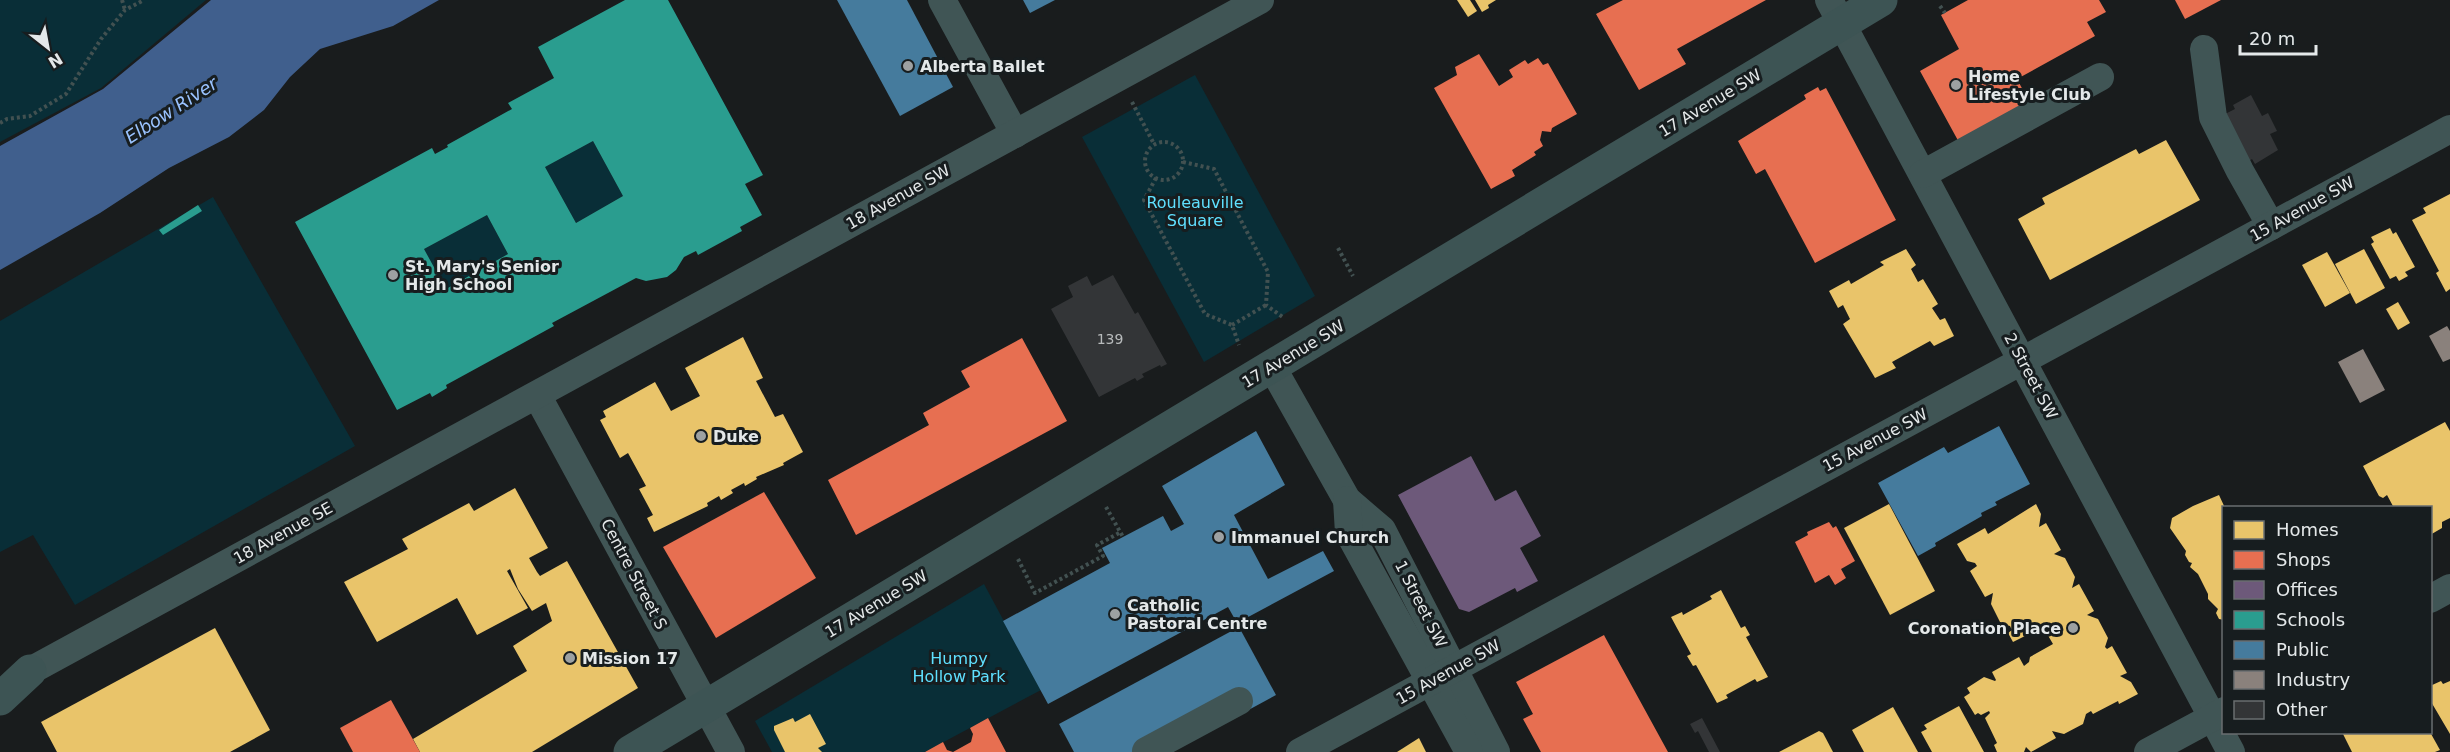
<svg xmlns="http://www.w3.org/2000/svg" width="2450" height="752" font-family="'DejaVu Sans',sans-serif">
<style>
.green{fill:#092e37}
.water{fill:#405f8d}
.homes{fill:#e9c46a}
.shops{fill:#e76f51}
.offices{fill:#6d597a}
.schools{fill:#2a9d8f;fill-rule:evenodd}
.public{fill:#457b9d}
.industry{fill:#8a817c}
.building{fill:#333537}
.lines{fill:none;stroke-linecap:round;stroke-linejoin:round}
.path{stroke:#425151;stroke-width:4;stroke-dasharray:3 3;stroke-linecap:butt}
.minor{stroke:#405555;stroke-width:28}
.major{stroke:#3d5454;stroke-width:33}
.poi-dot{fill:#9da1a2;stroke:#171d1f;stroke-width:2}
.labels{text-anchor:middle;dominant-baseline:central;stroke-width:6;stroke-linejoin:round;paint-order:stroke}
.number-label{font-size:14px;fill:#b8bbbc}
.poi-label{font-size:16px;font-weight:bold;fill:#e4e8e9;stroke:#171d1f;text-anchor:start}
.street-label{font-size:16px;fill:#e4e8e9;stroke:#171d1f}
.park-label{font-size:16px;fill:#5fe0ff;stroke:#171d1f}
.water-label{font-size:18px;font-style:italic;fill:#9ac3ff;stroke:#171d1f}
</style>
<rect width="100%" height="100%" fill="#191c1d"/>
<g class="green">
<path d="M0 0H206L101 88 0 142Z"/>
<path d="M1195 75 1315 296 1204 362 1082 137Z"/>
<path d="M593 141 623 196 576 223 545 167Z"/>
<path d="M213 197 355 446 75 605 33 535 0 552V321Z"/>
<path d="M487 215 508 254 446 289 424 249Z"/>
<path d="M984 584 1041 690 925 752H772L755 721Z"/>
</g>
<path class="water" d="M211 0H439L393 26 320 49 290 77 264 110 229 137 169 168 100 213 0 270V146L103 89Z"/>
<g class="homes">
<path d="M1457 0H1470L1477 11 1468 17Z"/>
<path d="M1475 0H1496L1488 5 1489 8 1482 12Z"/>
<path d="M2166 140 2200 200 2050 280 2018 219 2045 204 2042 198 2136 149 2139 154Z"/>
<path d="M2450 194V289L2446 292 2436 273 2439 271 2412 220 2426 213 2423 208Z"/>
<path d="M2390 228 2393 234 2396 232 2415 267 2405 272 2408 276 2399 281 2396 276 2390 279 2371 244 2374 242 2371 237Z"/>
<path d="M1906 249 1916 265 1911 269 1918 282 1923 279 1938 304 1932 308 1940 320 1945 318 1954 336 1934 346 1930 341 1892 362 1896 368 1875 378 1843 324 1850 319 1843 305 1838 308 1829 291 1849 280 1851 284 1884 265 1880 262Z"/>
<path d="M2364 249 2385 288 2356 304 2335 264Z"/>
<path d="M2327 252 2350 293 2325 307 2302 265Z"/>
<path d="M2398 302 2410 323 2398 330 2386 309Z"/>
<path d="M743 337 763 378 756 381 775 417 783 414 803 452 783 463 784 465 756 477 757 479 745 486 744 483 731 490 733 493 721 500 719 496 707 503 708 506 654 532 647 518 653 515 639 489 646 486 628 453 620 458 600 420 606 417 603 411 655 382 671 411 700 396 685 368Z"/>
<path d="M2445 422 2450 431V518L2442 522V528L2430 535V508H2394L2387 495 2383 498 2379 496 2363 466Z"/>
<path d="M515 488 548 548 529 558 537 572 540 576 567 561 638 688 532 752H420L413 739 527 671 513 646 552 621 546 603 532 611 518 589 510 569 507 571 528 608 477 635 457 598 377 642 344 582 408 549 402 539 469 503 474 511Z"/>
<path d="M2219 495 2225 508 2224 620 2219 619 2216 613 2218 609 2208 599V594L2198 574 2190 567 2192 563 2189 562 2185 555 2186 551 2170 528 2172 518 2193 506Z"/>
<path d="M1889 504 1935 591 1890 615 1844 528Z"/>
<path d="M2036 504 2041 514 2039 527 2046 523 2061 550 2054 554 2065 558 2075 577 2072 588 2079 584 2094 611 2087 615 2098 619 2108 638 2105 647 2107 649 2112 646 2127 673 2120 676 2131 682 2138 694 2119 704 2118 701 2093 714 2091 711 2086 714 2083 724 2064 734 2052 731 2056 738 2031 752 2026 747 2024 752H1997L1994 745 1997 743 1985 718 1990 713 1989 711 1981 715 1978 713 1975 715 1964 697 1970 693 1967 688 1984 677 1995 681 1996 680 1992 672 2019 657 2024 666 2029 662 2030 657 2053 644 2043 627 2013 642 2008 633 2012 630 2010 626 2001 624 1991 604 1993 593 1985 597 1970 571 1977 566 1975 563 1967 561 1957 544 1985 528 1988 534Z"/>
<path d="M1721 590 1741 628 1745 626 1750 635 1746 637 1768 677 1757 682 1755 679 1726 695 1728 698 1717 703 1696 665 1693 666 1687 656 1691 654 1671 617 1682 612 1683 615 1712 599 1710 596Z"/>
<path d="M215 628 270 730 230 752H57L41 722Z"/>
<path d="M2441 681 2443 684 2450 681V734L2430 700V686Z"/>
<path d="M1959 706 1984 752H1932L1921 732 1927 729 1924 725Z"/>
<path d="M1893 707 1918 752H1864L1852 730Z"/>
<path d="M810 714 826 744 818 748 822 752H785L774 730V726L793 718 795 722Z"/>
<path d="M1819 731 1823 733 1833 752H1779Z"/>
<path d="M2342 732H2430L2440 750 2435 752H2352Z"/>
<path d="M1419 738 1426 752H1397Z"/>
</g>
<g class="shops">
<path d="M1623 0H1766L1677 49 1686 64 1639 90 1596 14Z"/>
<path d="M1968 0H2099L2106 12 2087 22 2095 36 2017 79 2032 107 1961 146 1920 71 1959 49 1941 15Z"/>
<path d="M2175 0H2221L2185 19Z"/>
<path d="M1479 54 1499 86 1513 77 1509 70 1525 60 1528 64 1538 58 1543 65 1548 63 1577 114 1552 128 1551 132 1542 131 1540 140 1543 146 1534 152 1536 155 1512 170 1515 176 1491 189 1434 88 1457 75 1455 67Z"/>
<path d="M1818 87 1820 91 1826 88 1896 220 1815 263 1765 169 1756 174 1738 141 1806 99 1804 95Z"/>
<path d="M1022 338 1067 421 856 535 828 480 929 425 923 413 970 387 961 371Z"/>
<path d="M764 492 816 578 716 638 663 547Z"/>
<path d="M1829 522 1833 528 1836 526 1855 561 1841 569 1846 578 1835 585 1829 575 1815 583 1795 542 1808 535 1807 532Z"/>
<path d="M1604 635 1605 637 1668 752H1541L1523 719 1533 714 1516 682Z"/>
<path d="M391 700 420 752H353L340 728Z"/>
<path d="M988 718 1006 752H953L971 742 973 734 970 728Z"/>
<path d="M943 742 947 750 953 752H925Z"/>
</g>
<path class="offices" d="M1471 456 1495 501 1516 490 1541 536 1520 548 1538 581 1517 592 1515 588 1469 612 1459 609 1398 495Z"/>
<g class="schools">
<path d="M625 0H668L763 175 745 184 762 215 740 227 742 231 698 255 696 251 684 257 676 270 667 277 646 281 636 278 552 323 554 326 446 385 447 388 432 397 430 393 397 410 295 222 432 148 435 154 448 147 447 145 512 109 508 103 554 78 538 47ZM593 141 623 196 576 223 545 167ZM487 215 508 254 446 289 424 249Z"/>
<path d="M198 205 202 211 163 235 159 230Z"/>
</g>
<g class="public">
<path d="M837 0H907L953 87 900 116Z"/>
<path d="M1023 0H1055L1030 13Z"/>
<path d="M1999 426 2030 484 1995 502 1997 505 1981 513 1982 516 1935 543 1936 546 1918 556 1878 483 1944 447 1948 453Z"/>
<path d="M1256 431 1285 485 1234 515 1268 579 1323 551 1334 571 1237 623 1228 607 1048 704 1003 621 1110 563 1102 548 1163 516 1171 531 1184 524 1162 486Z"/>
<path d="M1239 627 1276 695 1171 752H1074L1059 724Z"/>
</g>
<g class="industry">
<path d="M2447 326 2450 331V359L2443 362 2429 336Z"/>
<path d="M2363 349 2385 390 2360 403 2338 362Z"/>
</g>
<g class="building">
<path d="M2251 95 2262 116 2268 113 2277 131 2270 134 2278 150 2255 164 2252 159 2249 161 2225 114 2235 109 2233 105Z"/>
<path d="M1113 275 1135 314 1138 312 1167 364 1161 367 1160 365 1142 374 1144 377 1137 381 1135 378 1099 397 1051 309 1073 297 1068 286 1087 276 1092 286Z"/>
<path d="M1702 718 1720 752H1709L1698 731 1695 733 1690 724Z"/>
</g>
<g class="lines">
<g class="path">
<path d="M122 0 125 10"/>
<path d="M1940 6 1945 13"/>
<path d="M1132 102 1154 144"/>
<path d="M0 123 7 119 30 116 66 94 101 39 125 10 144 0"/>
<circle cx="1164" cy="161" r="19"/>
<path d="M1183 162 1214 169 1268 272 1266 305 1284 318"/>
<path d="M1156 178 1144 200 1205 314 1232 325 1239 345"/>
<path d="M1338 248 1353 276"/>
<path d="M1232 325 1266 305"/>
<path d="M1106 507 1123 537"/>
<path d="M1018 559 1035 593 1103 556 1097 545 1121 532"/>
</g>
<g class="minor">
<path d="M942 0 1015 134"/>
<path d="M1829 0 2231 752"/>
<path d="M2204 49 2213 117 2240 171 2271 226"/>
<path d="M1923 174 2100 77"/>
<path d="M1272 367 1347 500 1382 530 1496 752"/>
<path d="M537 395 731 752"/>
<path d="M1347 500 1349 533 1469 752"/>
<path d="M2430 599 2450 588"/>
<path d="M30 671 1260 0"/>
<path d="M1146 751 1239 701"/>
<path d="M1300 752 2450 129"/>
<path d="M2148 752 2224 711"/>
</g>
<g class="major">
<path d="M0 699 30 671"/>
<path d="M630 752 1881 0"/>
</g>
</g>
<g class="poi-dot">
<circle cx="908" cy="66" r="6"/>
<circle cx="1956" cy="85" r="6"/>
<circle cx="393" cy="275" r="6"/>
<circle cx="701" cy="436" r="6"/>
<circle cx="1219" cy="537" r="6"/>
<circle cx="1115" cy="614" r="6"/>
<circle cx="2073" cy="628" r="6"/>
<circle cx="570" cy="658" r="6"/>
</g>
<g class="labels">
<g class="number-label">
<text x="1110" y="339">139</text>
</g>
<g class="poi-label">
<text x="920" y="66">Alberta Ballet</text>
<text x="1968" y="76">Home<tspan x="1968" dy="18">Lifestyle Club</tspan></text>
<text x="405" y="266">St. Mary's Senior<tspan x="405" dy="18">High School</tspan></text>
<text x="713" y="436">Duke</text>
<text x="1231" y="537">Immanuel Church</text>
<text x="1127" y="605">Catholic<tspan x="1127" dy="18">Pastoral Centre</tspan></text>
<text x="2061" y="628" text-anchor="end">Coronation Place</text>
<text x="582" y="658">Mission 17</text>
</g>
<g class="street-label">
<text transform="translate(1710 103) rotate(-31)">17 Avenue SW</text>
<text transform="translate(898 197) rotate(-29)">18 Avenue SW</text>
<text transform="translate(2302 209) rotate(-29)">15 Avenue SW</text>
<text transform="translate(1293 354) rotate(-31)">17 Avenue SW</text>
<text transform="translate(2031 376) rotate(62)">2 Street SW</text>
<text transform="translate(1875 440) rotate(-28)">15 Avenue SW</text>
<text transform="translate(283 533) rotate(-29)">18 Avenue SE</text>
<text transform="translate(634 574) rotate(62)">Centre Street S</text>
<text transform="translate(876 604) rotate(-31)">17 Avenue SW</text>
<text transform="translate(1421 604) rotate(63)">1 Street SW</text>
<text transform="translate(1448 672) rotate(-29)">15 Avenue SW</text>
</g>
<g class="park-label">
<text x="1195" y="202">Rouleauville<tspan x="1195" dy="18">Square</tspan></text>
<text x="959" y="658">Humpy<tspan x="959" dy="18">Hollow Park</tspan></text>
</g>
<g class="water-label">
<text transform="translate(171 110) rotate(-33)">Elbow River</text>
</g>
</g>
<rect x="2222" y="506" width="210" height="228" fill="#171d1f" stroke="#696e70" stroke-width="1.5"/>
<rect x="2234" y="521" width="30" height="18" fill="#e9c46a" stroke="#696e70" stroke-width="1.5"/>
<text x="2276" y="536" font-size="18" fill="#e4e8e9">Homes</text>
<rect x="2234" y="551" width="30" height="18" fill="#e76f51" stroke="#696e70" stroke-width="1.5"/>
<text x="2276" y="566" font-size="18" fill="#e4e8e9">Shops</text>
<rect x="2234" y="581" width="30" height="18" fill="#6d597a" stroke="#696e70" stroke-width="1.5"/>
<text x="2276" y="596" font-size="18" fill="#e4e8e9">Offices</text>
<rect x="2234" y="611" width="30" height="18" fill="#2a9d8f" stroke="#696e70" stroke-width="1.5"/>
<text x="2276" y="626" font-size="18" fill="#e4e8e9">Schools</text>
<rect x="2234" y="641" width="30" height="18" fill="#457b9d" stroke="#696e70" stroke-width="1.5"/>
<text x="2276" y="656" font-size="18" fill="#e4e8e9">Public</text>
<rect x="2234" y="671" width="30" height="18" fill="#8a817c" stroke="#696e70" stroke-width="1.5"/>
<text x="2276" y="686" font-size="18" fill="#e4e8e9">Industry</text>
<rect x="2234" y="701" width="30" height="18" fill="#333537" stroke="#696e70" stroke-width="1.5"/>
<text x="2276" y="716" font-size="18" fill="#e4e8e9">Other</text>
<g transform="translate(48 48) rotate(149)" stroke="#171d1f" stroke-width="4.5" paint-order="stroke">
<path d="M0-4.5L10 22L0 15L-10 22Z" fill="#e4e8e9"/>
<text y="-9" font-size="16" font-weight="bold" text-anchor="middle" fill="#e4e8e9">N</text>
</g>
<path d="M2240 45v9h76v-9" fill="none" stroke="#e4e8e9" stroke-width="3"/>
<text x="2249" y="45" font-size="18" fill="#e4e8e9" stroke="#171d1f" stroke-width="4.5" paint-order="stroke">20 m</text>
</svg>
